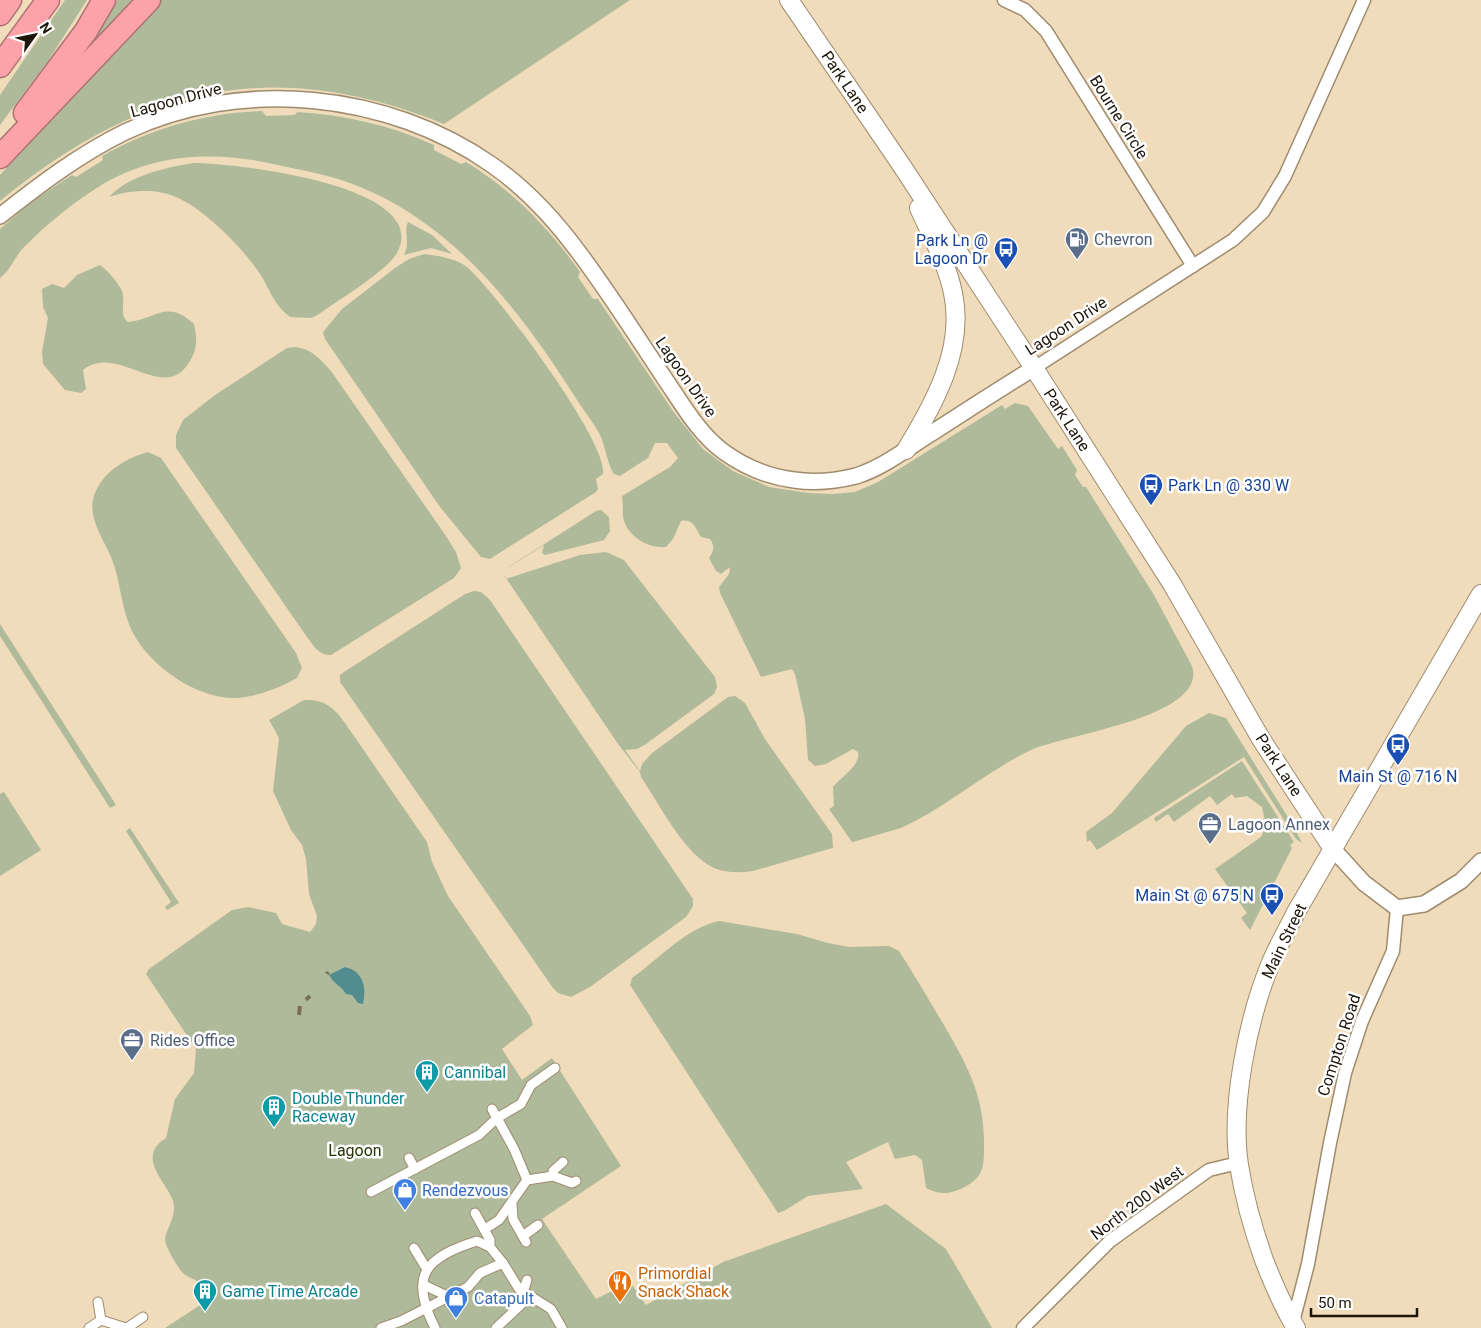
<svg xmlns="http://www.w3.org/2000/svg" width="1481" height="1328" font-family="Roboto,sans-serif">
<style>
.green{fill:#afba9b;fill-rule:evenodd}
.water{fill:#528c8e}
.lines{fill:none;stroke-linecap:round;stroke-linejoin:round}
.pedestrian-casing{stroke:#9f8c6e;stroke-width:11}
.minor-casing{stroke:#9f8c6e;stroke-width:15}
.tertiary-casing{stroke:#9f8c6e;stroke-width:18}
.secondary-casing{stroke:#9f8c6e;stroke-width:20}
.motorway-casing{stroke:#ae7272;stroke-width:25}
.pedestrian{stroke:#fff;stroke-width:9}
.minor{stroke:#fff;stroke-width:12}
.tertiary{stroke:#fff;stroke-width:15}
.secondary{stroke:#fff;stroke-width:18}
.motorway{stroke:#fca3aa;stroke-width:22}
.rail{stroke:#7b6e59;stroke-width:4;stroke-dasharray:9 9;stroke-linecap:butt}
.labels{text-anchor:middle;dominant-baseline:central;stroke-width:5;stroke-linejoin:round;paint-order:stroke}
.street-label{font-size:16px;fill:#1d160a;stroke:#fff}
.service-label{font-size:16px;fill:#4e5e75;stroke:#fff;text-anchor:start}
.transit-label{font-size:16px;fill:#164399;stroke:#fff;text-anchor:end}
.culture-label{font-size:16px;fill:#0d838f;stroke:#fff;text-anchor:start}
.park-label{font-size:16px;fill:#283503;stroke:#fff}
.shop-label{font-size:16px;fill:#366cbe;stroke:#fff;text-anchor:start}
.food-label{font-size:16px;fill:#c56008;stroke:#fff;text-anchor:start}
</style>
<rect width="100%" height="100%" fill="#f0dcbb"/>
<g class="green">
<path d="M65 0H87L48 61 0 125V95Z"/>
<path d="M117 0H134L99 39 94 36Z"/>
<path d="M159 0H630L444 124C272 55 141 86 0 201V175Z"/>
<path d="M262 111 266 116 295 115 297 112C345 115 390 125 434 145V150L461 164 466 162C512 190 549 228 580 272L578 277 593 299H598L673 411 703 449 733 471 769 487 808 493 832 494 855 492 878 482 1002 405 1005 409 1015 403 1028 406 1058 449 1062 446 1077 470 1075 475 1083 487H1086L1154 595 1192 666C1209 718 1060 735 1029 751 984 773 947 807 901 828L753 871C740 873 726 873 714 868 684 854 660 805 641 777L640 772 618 744 504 575 506 569 513 564 596 511 601 510 609 517 623 508 622 496 670 467 678 458 667 443H655L648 458 620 476 614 474C608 466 605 444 599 433 593 422 584 411 577 400 519 308 448 215 341 180 320 173 299 170 278 165 217 151 158 152 103 184 75 201 47 224 24 247 15 256 11 270 0 278V229L31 202 72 175 76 177 103 160 102 156C152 128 205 113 262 111ZM623 508C620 531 644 549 666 547L673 539 681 521C693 518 696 529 701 537L710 539C715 546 714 551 709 558L716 571 721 574 730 567 729 574 719 587 720 593 761 677 792 669 795 674 805 719 808 760 815 766 826 764 853 749 858 752C861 765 841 777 833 787L834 806 829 809 852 842 833 848 832 834 765 739 745 703 735 696 728 697 652 753 642 764 640 771 625 750 637 749 646 744 714 694 717 687 715 677 624 560 606 552 580 555 506 579 504 575 506 569 544 545 542 553 545 555 604 540 610 531 609 517Z"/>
<path d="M193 163C231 163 434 184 397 253 387 271 337 301 319 314L312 318 290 317C275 306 271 293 262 277 245 250 206 210 176 197 156 188 129 190 109 197 130 175 164 168 193 163Z"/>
<path d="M408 222 432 235 452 254 431 248 404 255C411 243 403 233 408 222Z"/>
<path d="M424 254C438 256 456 258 467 267 495 291 609 442 603 474L596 479 598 489 596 492 490 559 481 557 440 507 325 339 323 332 342 309 395 268 409 259Z"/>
<path d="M100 265C108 271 116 280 121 289 127 299 118 315 128 322 158 319 166 299 194 324 197 339 198 348 190 361 164 406 118 342 83 370L86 389 81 393 65 390 43 364 42 352 48 318 43 307 42 289 52 284 64 288 77 275Z"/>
<path d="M296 347C312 349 321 360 331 371L446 536 456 552 461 568 454 578 331 655C319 656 313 645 307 637L176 448V435L183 420 215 395 287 348Z"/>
<path d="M148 452 161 458 296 653 302 668 297 678C280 688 255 697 236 698 197 699 151 667 133 633 121 610 121 581 111 557 103 538 87 517 94 496 102 472 126 458 148 452Z"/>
<path d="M474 591 481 592 490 600 693 899V906L686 917 590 987 571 997 558 993 553 988 340 682V675L344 672 465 594Z"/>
<path d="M0 624 116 805 110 808 0 636Z"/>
<path d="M304 700C324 699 334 707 345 723L427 842 432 862 448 896 530 1016 533 1025 502 1049 522 1080 552 1058 621 1166 542 1219 596 1299 630 1282 646 1305 723 1262 886 1204 946 1249 992 1328H165L211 1298C208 1293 205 1286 200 1283 193 1278 186 1277 181 1271 175 1263 169 1252 166 1244 161 1234 178 1219 173 1201 167 1182 135 1157 166 1138L175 1099 194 1073 196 1049 146 974 149 969 232 910 248 907 276 913 282 924 310 932 316 924 317 916 309 894 306 859 302 845 291 830 273 791 279 738 269 720Z"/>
<path d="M1209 713 1226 718 1294 827 1302 843 1296 839 1244 757 1097 850 1090 840 1087 842 1086 832 1112 813 1186 726Z"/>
<path d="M1242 761 1294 842 1290 845 1292 848 1250 930 1241 918 1247 913 1215 869 1261 837 1266 826 1262 807 1247 796 1235 798 1232 794 1217 805 1210 796 1174 822 1168 814 1156 822 1154 818Z"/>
<path d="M4 792 41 850 0 876V794Z"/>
<path d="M130 828 179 903 167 910 165 907 171 902 126 831Z"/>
<path d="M719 921 797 934 828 943 849 947 889 946 899 951C914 974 927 997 941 1020 966 1063 985 1095 984 1146 984 1164 984 1176 968 1185 953 1194 941 1196 926 1188L922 1160 915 1155 895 1159 888 1142 846 1162 863 1189 808 1196 784 1211 778 1213 630 985 632 978C659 959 686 928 719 921Z"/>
</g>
<path class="water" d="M345 967C363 971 367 987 363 1004L358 1003 352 995 346 994C342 987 334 984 329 975Z"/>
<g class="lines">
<g class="pedestrian-casing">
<g id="pedestrian">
<path d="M409 1158 415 1169"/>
<path d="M563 1162 553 1171V1176L572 1183 576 1181"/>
<path d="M527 1180 553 1176"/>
<path d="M371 1192 479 1135 497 1118 492 1109"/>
<path d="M512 1203 513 1219 526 1242"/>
<path d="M475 1213 490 1240V1247"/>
<path d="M485 1229 499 1220 527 1180 514 1149 497 1118 521 1104 531 1085 555 1068"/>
<path d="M523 1236 538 1225"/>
<path d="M414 1248 426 1268"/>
<path d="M424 1285 447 1296"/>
<path d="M523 1292 527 1280"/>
<path d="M98 1302 101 1320"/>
<path d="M89 1328 101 1320 126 1328"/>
<path d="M127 1328 143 1317"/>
<path d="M381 1328 401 1321 468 1287 480 1273 503 1263 519 1289 551 1309 562 1328"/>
<path d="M435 1328C408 1275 426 1257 477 1241L490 1247 503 1263"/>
<path d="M496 1328 530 1296"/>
</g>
</g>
<g class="minor-casing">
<g id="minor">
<path d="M1004 0 1025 10 1046 31 1193 266"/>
<path d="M1034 368 1233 240 1263 212 1285 176 1364 0"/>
<path d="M1293 1322 1308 1264 1330 1143 1345 1073 1362 1021 1393 951 1397 908"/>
<path d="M1023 1328 1110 1241 1209 1170 1238 1163"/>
</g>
</g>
<g class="tertiary-casing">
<g id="tertiary">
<path d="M0 216C39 185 80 154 125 132 241 77 388 92 492 165 527 189 555 220 580 254 610 294 637 337 665 379 682 404 699 434 724 452 745 467 769 477 794 480 814 483 836 481 856 476 882 468 905 450 927 436 963 413 998 390 1034 368"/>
<path d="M1333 849 1364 883 1397 908 1424 904 1461 881 1481 861"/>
</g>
</g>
<g class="secondary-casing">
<g id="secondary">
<path d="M789 0 902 166 1034 368 1172 584 1261 739 1333 849"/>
<path d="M906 450C934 403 965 350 953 293 947 263 931 235 919 208"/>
<path d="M1296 1328C1283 1307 1273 1283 1264 1260 1253 1229 1244 1197 1239 1165 1230 1106 1248 1019 1270 965 1277 947 1287 931 1295 914L1481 594"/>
</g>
</g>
<g class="motorway-casing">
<g id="motorway">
<path d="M0 14 10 0"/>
<path d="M0 66 48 0"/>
<path d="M25 113 86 31 104 0"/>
<path d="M0 157 149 0"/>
</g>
</g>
<use href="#pedestrian" class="pedestrian"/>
<use href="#minor" class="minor"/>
<use href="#tertiary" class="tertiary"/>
<use href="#secondary" class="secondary"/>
<use href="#motorway" class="motorway"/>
<g class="rail">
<path d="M327 974 328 972"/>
<path d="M299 1015 300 1005 310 996"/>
</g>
</g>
<defs>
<g id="fuel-pin" transform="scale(1.25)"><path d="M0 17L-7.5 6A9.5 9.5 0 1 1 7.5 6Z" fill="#5c6f8a" stroke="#fff"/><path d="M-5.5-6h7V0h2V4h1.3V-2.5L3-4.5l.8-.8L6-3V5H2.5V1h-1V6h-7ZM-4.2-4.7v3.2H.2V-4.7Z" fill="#fff"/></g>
<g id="bus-pin" transform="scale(1.25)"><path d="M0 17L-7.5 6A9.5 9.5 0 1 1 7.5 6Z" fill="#1a4fb4" stroke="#fff"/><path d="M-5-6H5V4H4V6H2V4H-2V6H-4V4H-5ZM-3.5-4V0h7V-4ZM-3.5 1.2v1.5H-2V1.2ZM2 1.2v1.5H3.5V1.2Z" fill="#fff"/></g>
<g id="office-pin" transform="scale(1.25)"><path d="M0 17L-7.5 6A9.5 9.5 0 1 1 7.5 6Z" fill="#5c6f8a" stroke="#fff"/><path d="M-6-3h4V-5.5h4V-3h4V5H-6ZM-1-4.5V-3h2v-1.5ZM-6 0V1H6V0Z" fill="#fff"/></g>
<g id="building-pin" transform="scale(1.25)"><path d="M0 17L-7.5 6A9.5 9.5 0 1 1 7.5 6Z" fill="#0f9aa8" stroke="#fff"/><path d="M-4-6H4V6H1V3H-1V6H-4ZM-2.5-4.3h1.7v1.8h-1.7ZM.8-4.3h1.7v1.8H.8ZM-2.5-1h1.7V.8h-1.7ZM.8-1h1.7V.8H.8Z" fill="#fff"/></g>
<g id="shop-pin" transform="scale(1.25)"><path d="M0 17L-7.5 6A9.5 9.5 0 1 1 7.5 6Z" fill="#3f7fe0" stroke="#fff"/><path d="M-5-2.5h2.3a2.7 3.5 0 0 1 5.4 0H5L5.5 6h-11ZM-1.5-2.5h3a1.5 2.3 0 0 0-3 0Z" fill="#fff"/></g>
<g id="restaurant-pin" transform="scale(1.25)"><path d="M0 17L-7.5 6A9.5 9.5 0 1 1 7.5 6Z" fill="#e8710a" stroke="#fff"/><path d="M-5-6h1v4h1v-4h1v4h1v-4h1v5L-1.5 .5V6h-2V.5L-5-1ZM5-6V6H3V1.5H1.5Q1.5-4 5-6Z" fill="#fff"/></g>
</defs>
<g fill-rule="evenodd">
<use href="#fuel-pin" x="1077" y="239"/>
<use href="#bus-pin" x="1006" y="249"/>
<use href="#bus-pin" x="1151" y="485"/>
<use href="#bus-pin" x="1398" y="745"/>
<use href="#office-pin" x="1210" y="824"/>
<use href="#bus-pin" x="1272" y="895"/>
<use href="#office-pin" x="132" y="1040"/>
<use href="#building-pin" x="427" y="1072"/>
<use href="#building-pin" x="274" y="1107"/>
<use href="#shop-pin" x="405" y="1190"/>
<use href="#restaurant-pin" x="620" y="1282"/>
<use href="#building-pin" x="205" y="1291"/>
<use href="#shop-pin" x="456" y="1298"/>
</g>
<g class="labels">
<g class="street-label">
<text transform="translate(845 82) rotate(56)">Park Lane</text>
<text transform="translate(176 100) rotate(-15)">Lagoon Drive</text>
<text transform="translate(1119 117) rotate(58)">Bourne Circle</text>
<text transform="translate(1066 326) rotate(-33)">Lagoon Drive</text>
<text transform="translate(686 377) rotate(55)">Lagoon Drive</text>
<text transform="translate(1067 420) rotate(57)">Park Lane</text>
<text transform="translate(1279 765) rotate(57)">Park Lane</text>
<text transform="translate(1284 941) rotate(-64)">Main Street</text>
<text transform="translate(1339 1045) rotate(-72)">Compton Road</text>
<text transform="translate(1137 1203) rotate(-37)">North 200 West</text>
</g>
<g class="service-label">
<text x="1094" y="239">Chevron</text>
<text x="1228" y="824">Lagoon Annex</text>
<text x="150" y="1040">Rides Office</text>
</g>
<g class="transit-label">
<text x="988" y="240">Park Ln @<tspan x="988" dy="18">Lagoon Dr</tspan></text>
<text x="1168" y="485" text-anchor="start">Park Ln @ 330 W</text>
<text x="1398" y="776" text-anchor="middle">Main St @ 716 N</text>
<text x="1254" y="895">Main St @ 675 N</text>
</g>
<g class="culture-label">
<text x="444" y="1072">Cannibal</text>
<text x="292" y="1098">Double Thunder<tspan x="292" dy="18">Raceway</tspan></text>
<text x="222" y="1291">Game Time Arcade</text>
</g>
<g class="park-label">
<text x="355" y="1150">Lagoon</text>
</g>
<g class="shop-label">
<text x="422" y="1190">Rendezvous</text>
<text x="474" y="1298">Catapult</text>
</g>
<g class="food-label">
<text x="638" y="1273">Primordial<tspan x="638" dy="18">Snack Shack</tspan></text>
</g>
</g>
<g transform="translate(35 35) rotate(57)" stroke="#ffffff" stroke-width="4" paint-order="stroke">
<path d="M0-4L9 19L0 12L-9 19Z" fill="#1d160a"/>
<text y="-8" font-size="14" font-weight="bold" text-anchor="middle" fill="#1d160a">N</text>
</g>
<path d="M1311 1308v8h106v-8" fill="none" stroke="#1d160a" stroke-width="2.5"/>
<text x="1318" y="1308" font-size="15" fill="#1d160a" stroke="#ffffff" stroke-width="4" paint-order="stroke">50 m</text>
</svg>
